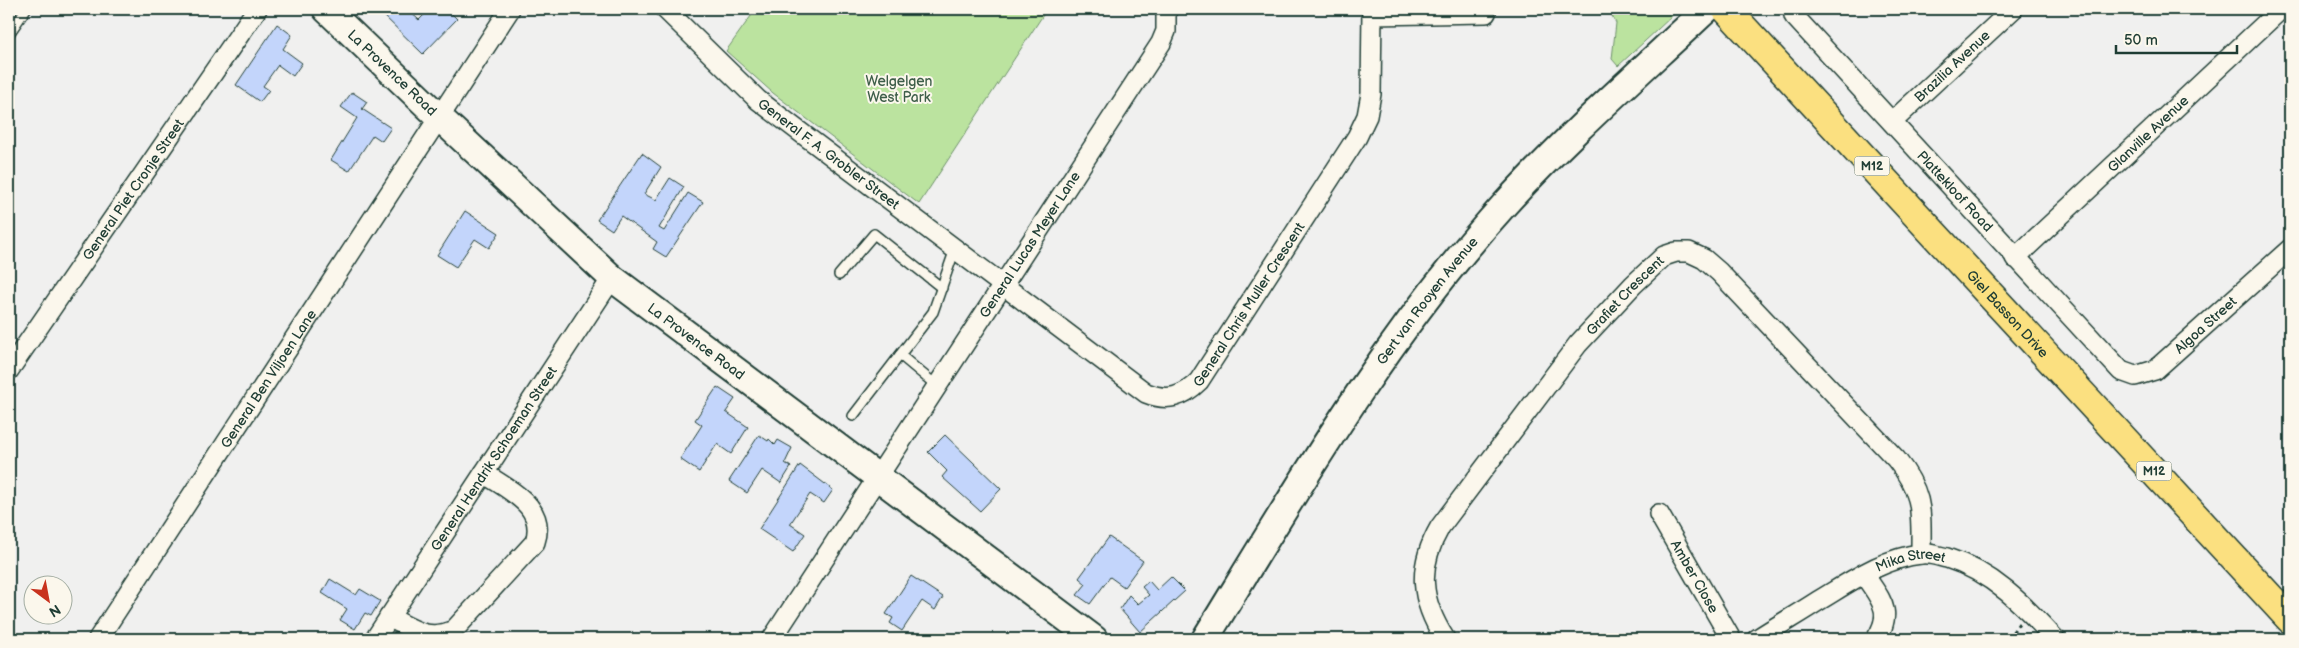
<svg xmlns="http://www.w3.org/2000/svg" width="2299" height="648" font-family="'Balsamiq Sans',sans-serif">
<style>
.green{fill:#bbe39f;stroke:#6d906a}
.building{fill:#c3d5fb;stroke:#1f3d34}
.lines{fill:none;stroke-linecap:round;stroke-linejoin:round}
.lane-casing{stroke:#1f3d34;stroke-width:12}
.street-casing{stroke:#1f3d34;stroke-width:22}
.secondary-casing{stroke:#1f3d34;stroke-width:30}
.primary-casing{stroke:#1f3d34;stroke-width:31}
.path{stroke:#1f3d34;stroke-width:3;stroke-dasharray:4 4;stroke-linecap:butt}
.lane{stroke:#fbf7ec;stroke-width:9}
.street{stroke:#fbf7ec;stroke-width:19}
.secondary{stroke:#fbf7ec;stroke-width:26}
.primary{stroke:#fbe080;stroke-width:28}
.labels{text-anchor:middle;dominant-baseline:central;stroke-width:4;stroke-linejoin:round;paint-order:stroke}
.shield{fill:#fbf7ec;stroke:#61756b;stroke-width:1}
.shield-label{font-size:12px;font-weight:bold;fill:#1f3d34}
.street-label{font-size:14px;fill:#1f3d34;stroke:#fbf7ec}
.park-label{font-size:14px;fill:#3e5e49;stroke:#fbf7ec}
</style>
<rect width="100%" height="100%" fill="#f0f0ef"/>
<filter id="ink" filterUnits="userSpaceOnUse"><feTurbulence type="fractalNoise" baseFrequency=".02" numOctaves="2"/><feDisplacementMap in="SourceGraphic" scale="10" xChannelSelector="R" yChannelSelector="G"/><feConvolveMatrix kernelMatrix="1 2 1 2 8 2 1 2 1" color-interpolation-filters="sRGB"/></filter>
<g filter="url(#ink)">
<g class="green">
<path d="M756 9H1047L919 204 773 93 726 51Z"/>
<path d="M1608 9H1677L1671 17 1618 66 1612 59 1616 23Z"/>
</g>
<g class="building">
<path d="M377 9H407L419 20 430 9H447L457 19 423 54Z"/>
<path d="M277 24 292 35 283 49 302 63 293 76 278 65 263 86 269 90 260 102 236 85Z"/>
<path d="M352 92 367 102 362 109 391 128 382 141 373 135 349 171 331 160 357 118 341 107Z"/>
<path d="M642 153 661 167 644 194 656 200 670 178 684 187 659 228 664 231 688 193 703 202 666 257 653 249 657 242 621 216 612 230 597 220Z"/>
<path d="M465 211 499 233 489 248 475 239 456 267 437 255Z"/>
<path d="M717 387 735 399 726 412 748 427 731 454 717 444 699 472 680 459 702 425 695 420Z"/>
<path d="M759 435 768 441 769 439 775 445 778 440 792 448 785 463 791 467 781 483 762 470 747 493 729 481Z"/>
<path d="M945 435 1001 489 980 511 942 477 947 471 928 452Z"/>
<path d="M800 465 833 490 824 503 810 494 790 524 805 534 793 552 759 529Z"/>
<path d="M1109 537 1143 561 1124 587 1110 577 1090 604 1077 595 1086 584 1079 578Z"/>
<path d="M911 576 943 597 935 610 922 601 902 631 890 623 893 618 886 614Z"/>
<path d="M1171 577 1185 591 1140 632 1120 609 1129 595 1138 604 1149 595 1142 587 1149 581 1157 590Z"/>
<path d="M330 579 356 595 360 589 380 601 371 616 365 613 355 629 340 620 347 609 322 593Z"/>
</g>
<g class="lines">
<g class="lane-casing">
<g id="lane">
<path d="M9 34 26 9"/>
<path d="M839 275 874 234 942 288"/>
<path d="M900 355 937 386"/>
<path d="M853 416 933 312 955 249"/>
</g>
</g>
<g class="street-casing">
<g id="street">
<path id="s1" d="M665 9 758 100 804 135 1146 393C1168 402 1183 397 1199 381L1357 137 1367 116 1371 94 1372 9"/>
<path d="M1372 15 1486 13"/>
<path id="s2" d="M1794 16 2121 371 2135 376 2155 370 2290 249"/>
<path id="s3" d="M1892 122 2013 9"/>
<path id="s4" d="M2015 258 2281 9"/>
<path id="s5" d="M9 370 257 9"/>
<path id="s6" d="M1659 514 1731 639"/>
<path d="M1864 574C1879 599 1895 610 1876 639"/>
<path d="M389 617C412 629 428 642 454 630L535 542C547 506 509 491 484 473"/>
<path id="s7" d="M98 639 510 9"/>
<path id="s8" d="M375 639 612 278"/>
<path id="s9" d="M772 639 1161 43 1166 31V9"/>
<path id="s10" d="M1445 639C1420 600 1417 567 1440 527L1578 344 1633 285 1664 256 1676 252H1689L1704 259 1719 272 1896 459C1924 494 1921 511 1921 554"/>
<path id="s11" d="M1757 639C1777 626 1798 614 1818 601 1850 582 1883 558 1921 554 1930 553 1938 556 1947 558 1992 572 2024 605 2055 639"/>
</g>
</g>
<g class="secondary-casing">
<g id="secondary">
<path id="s12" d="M326 9 439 117 612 278 1094 639"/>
<path id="s13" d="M1205 639C1297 489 1386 335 1505 204 1568 135 1639 73 1707 9"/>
</g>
</g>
<g class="primary-casing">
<g id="primary">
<path id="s14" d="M1726 9 2290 619"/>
</g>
</g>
<path class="path" d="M2008 639 2019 623"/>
<use href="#lane" class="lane"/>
<use href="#street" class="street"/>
<use href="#secondary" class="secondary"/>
<use href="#primary" class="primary"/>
</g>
</g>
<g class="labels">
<g class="shield">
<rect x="1854.5" y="156.5" width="35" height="19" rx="4"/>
<rect x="2136.5" y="461.5" width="35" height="19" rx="4"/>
</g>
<g class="shield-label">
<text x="1872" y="166">M12</text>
<text x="2154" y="471">M12</text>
</g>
<g class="street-label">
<text stroke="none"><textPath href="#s3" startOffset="82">Brazilia Avenue</textPath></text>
<text stroke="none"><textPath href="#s12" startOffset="92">La Provence Road</textPath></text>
<text stroke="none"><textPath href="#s4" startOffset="182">Glanville Avenue</textPath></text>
<text stroke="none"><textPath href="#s1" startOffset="219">General F. A. Grobler Street</textPath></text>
<text stroke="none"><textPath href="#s5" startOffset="219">General Piet Cronje Street</textPath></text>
<text stroke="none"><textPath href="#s2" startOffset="238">Plattekloof Road</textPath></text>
<text stroke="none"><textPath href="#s9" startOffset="471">General Lucas Meyer Lane</textPath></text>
<text stroke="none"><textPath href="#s10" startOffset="416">Grafiet Crescent</textPath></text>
<text stroke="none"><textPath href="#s13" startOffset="405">Gert van Rooyen Avenue</textPath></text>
<text stroke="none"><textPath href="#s1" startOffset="766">General Chris Muller Crescent</textPath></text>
<text stroke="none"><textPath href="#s14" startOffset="415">Giel Basson Drive</textPath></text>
<text stroke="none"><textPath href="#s2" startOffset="586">Algoa Street</textPath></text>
<text stroke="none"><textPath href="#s12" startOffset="498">La Provence Road</textPath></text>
<text stroke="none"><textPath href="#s7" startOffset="311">General Ben Viljoen Lane</textPath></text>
<text stroke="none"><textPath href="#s8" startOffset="216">General Hendrik Schoeman Street</textPath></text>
<text stroke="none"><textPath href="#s11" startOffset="175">Mika Street</textPath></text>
<text stroke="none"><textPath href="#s6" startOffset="72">Amber Close</textPath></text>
</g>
<g class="park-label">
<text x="899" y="81">Welgelgen<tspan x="899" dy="16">West Park</tspan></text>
</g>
</g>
<rect width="2299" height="648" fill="none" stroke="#fbf7ec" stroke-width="30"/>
<rect x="15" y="15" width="2269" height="618" fill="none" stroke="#1f3d34" stroke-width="2" filter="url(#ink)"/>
<g transform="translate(48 600) rotate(148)"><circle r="24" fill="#fbf7ec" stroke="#a3ada2"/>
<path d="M0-4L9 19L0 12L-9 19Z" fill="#c8321e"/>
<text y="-8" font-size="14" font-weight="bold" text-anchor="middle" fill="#1f3d34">N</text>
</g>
<path d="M2116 45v8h121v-8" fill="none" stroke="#1f3d34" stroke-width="2.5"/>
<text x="2124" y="45" font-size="15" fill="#1f3d34" stroke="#fbf7ec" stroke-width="4" paint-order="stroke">50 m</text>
</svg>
